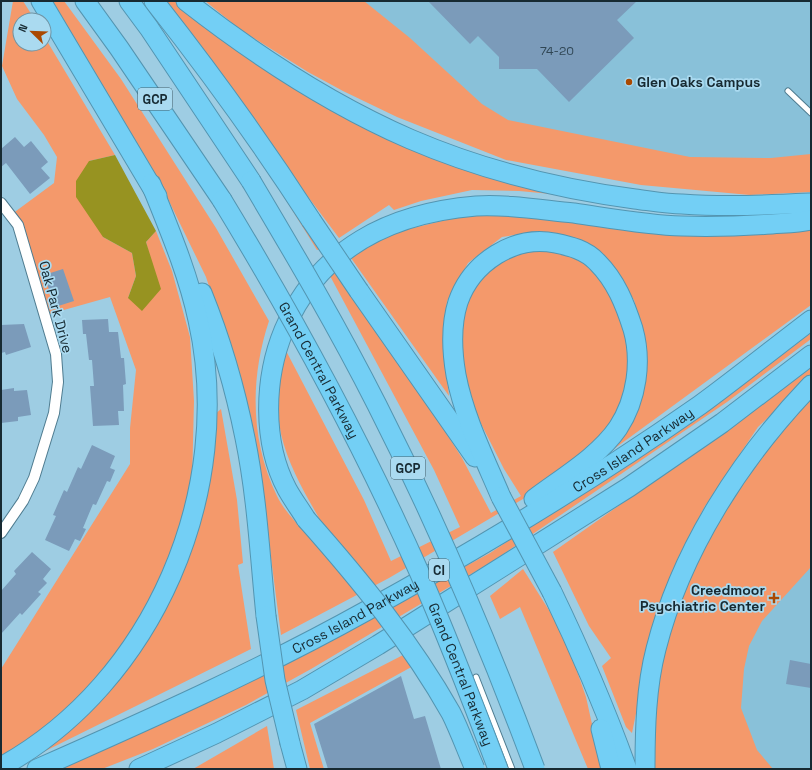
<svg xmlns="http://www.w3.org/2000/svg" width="812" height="770" font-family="'Space Grotesk',sans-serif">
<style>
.built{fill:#89c1d9}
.green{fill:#f4996b}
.water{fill:#979321}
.building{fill:#7b9bba}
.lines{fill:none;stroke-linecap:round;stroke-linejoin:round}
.lane-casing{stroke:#4f7c90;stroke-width:7}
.street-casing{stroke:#4f7c90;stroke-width:12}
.highway-casing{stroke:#5395b1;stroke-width:21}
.lane{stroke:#fff;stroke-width:5}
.street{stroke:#fff;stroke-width:10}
.highway{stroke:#73cff5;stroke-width:19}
.highway-bridge-casing{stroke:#5395b1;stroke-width:21;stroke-linecap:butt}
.highway-bridge{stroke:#73cff5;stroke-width:19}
.poi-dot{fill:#aa4901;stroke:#aadaf0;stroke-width:1.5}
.labels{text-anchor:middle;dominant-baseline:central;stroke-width:3.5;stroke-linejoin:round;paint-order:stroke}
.number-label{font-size:12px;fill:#304654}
.shield{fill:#aadaf0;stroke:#435f6b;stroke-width:1}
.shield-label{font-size:13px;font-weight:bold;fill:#172a32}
.poi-label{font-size:14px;font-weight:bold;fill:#172a32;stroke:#aadaf0;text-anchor:start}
.street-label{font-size:14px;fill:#172a32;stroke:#aadaf0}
</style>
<rect width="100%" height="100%" fill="#9ecde3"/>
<g class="built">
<path d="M345 1H811V170L771 181 499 127Z"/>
<path d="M811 477V769H692Z"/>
</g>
<g class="green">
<path d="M13 1H23L35 20H20V44H44V36L115 155 89 161 103 237 132 253 136 276 128 298 151 262 146 242 156 231 172 271 190 337 194 401 192 483 177 545 153 599 96 684 28 743 1 759V669L130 464V428L136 370 110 297 46 315 12 214 54 183 57 157 44 135 17 99 2 66Z"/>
<path d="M51 1H64L121 79 216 228 269 321C250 378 250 440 277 496 283 509 295 521 304 532L319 518C304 492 288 464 281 434 275 407 279 372 283 345L364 500 391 561 460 527 434 470 329 274 335 270 412 379 462 458 491 513 521 496 504 469 471 404 459 354 462 310 487 269 524 248 570 252 600 277 623 318 629 370 616 418 587 451 523 499 389 578 281 635 258 457 236 369 206 277 168 199Z"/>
<path d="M161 1H179L343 111 584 197 519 191 472 190 421 201 394 210 389 205 339 238Z"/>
<path d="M205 1H364L410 38 482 104 508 120 690 157 771 158 811 154V192L750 195 641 185 506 160 397 117 343 91 308 72 241 30Z"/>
<path d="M251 144 321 249 317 250Z"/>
<path d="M467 215 811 222V305L607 454 644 337 634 300 609 262 576 241 538 231 502 237 468 263 447 301 443 346 449 396 351 258 357 250 392 233Z"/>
<path d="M811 333V339L727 402 493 561 311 669 246 705 153 749 102 769H60L338 636 490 553 724 399Z"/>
<path d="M811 368V376L758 427 705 506 677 560 652 635 632 733 626 727 602 666 611 658 589 626 553 552 763 404Z"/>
<path d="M811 392V567L762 621 749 646 744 669 741 708 757 750 773 769H654L653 727 666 635 698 552 762 447Z"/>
<path d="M221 409 237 500 243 563 238 565 251 649 17 765 87 707 166 599 213 416Z"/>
<path d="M523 569 564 634 586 697 602 769H588L520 607 500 619 490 596Z"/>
<path d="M407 653 415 665 310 723 324 769H310L296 710Z"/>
<path d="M267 726 274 769H193Z"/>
</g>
<path class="water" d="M115 155 156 231 146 242 161 289 142 311 128 298 136 276 132 253 103 237 76 197V181L89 161Z"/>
<g class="building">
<path d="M428 1H637L617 20 634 38 569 102 537 69H499V57L478 36 470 44Z"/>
<path d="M15 137 24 147 31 141 48 162 41 168 50 178 30 194 6 163 1 167V149Z"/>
<path d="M63 269 74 301 55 307 44 275Z"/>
<path d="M108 319 109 332H118L121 358H124L126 384 123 385 124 411H118L119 425 93 426 90 386H94L92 360H89L86 334H83L82 320Z"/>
<path d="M24 324 31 347 6 355 5 352 1 353V325Z"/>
<path d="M14 388V391L27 390 31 415 18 417V421L1 423V390Z"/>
<path d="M92 445 115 456 110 468 115 470 110 482 107 481 96 505 93 504 83 528 86 529 80 541 75 539 69 551 45 540 56 516 53 515 64 490 67 492 78 467 81 469Z"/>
<path d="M32 552 51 569 43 579 47 583 38 592 41 594 22 615 20 613 1 634V591L16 574 14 571Z"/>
<path d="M790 660 811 664V688L786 684Z"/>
<path d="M401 676 414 719 425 716 441 769H328L314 724Z"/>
</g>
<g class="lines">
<g class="lane-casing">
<g id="lane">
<path d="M788 91 811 113"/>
<path d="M476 677 512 769"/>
</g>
</g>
<g class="street-casing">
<path id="street" d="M1 203 18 225 56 354 58 382 54 413 34 478 23 501 1 533"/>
</g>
<g class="highway-casing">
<g id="highway">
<path d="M41 1 157 196"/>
<path d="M85 1 119 48 222 200"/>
<path d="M129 1 149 28 251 181"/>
<path d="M154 1C210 72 262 144 311 220"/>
<path d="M186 1C255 55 330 104 410 139 482 170 559 189 635 199 651 201 667 204 682 204 726 207 768 205 811 203"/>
<path d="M359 291 475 457"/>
<path d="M202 293C221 340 235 388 245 438 257 496 260 557 266 616"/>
<path d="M501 497C484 457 464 417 456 375 452 352 451 324 458 302 472 262 514 235 555 243 570 246 586 250 597 262 616 281 625 304 633 329 642 361 637 399 618 428 598 457 563 477 534 499"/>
<path d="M306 519C300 509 293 500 287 489 262 442 264 378 284 330 319 248 391 213 476 206 508 204 542 210 574 213 609 218 646 225 682 226 712 227 742 226 772 224 785 223 798 223 811 220"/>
<path d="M552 592C580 650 605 708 627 769"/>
<path d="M601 729 611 769"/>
<path d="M290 743 297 769"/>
<path d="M1 767C154 683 236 490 198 320 188 273 169 229 151 184"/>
<path id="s1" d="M37 769C148 720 260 670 366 611 480 548 593 480 700 405 737 378 774 348 811 320"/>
<path d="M139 769 217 733 302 690 378 645 629 487 722 423 811 355"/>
<path d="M645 769C645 730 646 687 656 649 681 550 741 458 811 385"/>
</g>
</g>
<use href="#lane" class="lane"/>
<use href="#street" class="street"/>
<use href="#highway" class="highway"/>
<g class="highway-bridge-casing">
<g id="highway-bridge">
<path d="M251 181C295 255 338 328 377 405 437 523 489 645 535 769"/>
<path id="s2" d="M222 200C295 320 363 445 420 574 448 638 473 703 498 769"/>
<path d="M311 220 359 291"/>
<path d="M501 497 552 592"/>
<path d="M306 519C360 580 411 642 451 713 460 731 467 751 475 769"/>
<path d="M266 616 275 680 290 743"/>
</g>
</g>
<use href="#highway-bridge" class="highway-bridge"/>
</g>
<g class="poi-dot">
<circle cx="629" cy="82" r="4"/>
<path d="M772 592h4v4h4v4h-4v4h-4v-4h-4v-4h4z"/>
</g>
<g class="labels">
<g class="number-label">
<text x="557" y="51">74-20</text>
</g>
<g class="shield">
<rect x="138" y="88" width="34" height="22" rx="3"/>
<rect x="391" y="457" width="34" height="22" rx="3"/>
<rect x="429" y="559" width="20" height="22" rx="3"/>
</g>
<g class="shield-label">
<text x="155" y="99">GCP</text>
<text x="408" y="468">GCP</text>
<text x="439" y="570">CI</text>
</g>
<g class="poi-label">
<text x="637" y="82">Glen Oaks Campus</text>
<text x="765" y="590" text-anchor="end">Creedmoor<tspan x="765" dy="16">Psychiatric Center</tspan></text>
</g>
<g class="street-label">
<text transform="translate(56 307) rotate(75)">Oak Park Drive</text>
<text stroke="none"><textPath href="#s2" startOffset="196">Grand Central Parkway</textPath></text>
<text stroke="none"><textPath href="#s1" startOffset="677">Cross Island Parkway</textPath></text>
<text stroke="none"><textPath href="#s1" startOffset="353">Cross Island Parkway</textPath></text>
<text stroke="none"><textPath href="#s2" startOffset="532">Grand Central Parkway</textPath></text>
</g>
</g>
<rect width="812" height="770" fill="none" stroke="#172a32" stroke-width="4"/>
<g transform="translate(32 32) rotate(293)"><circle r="19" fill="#aadaf0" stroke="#6f94a4"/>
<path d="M0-3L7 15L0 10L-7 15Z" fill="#aa4901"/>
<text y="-6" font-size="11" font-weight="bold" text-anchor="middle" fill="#172a32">N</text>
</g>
</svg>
